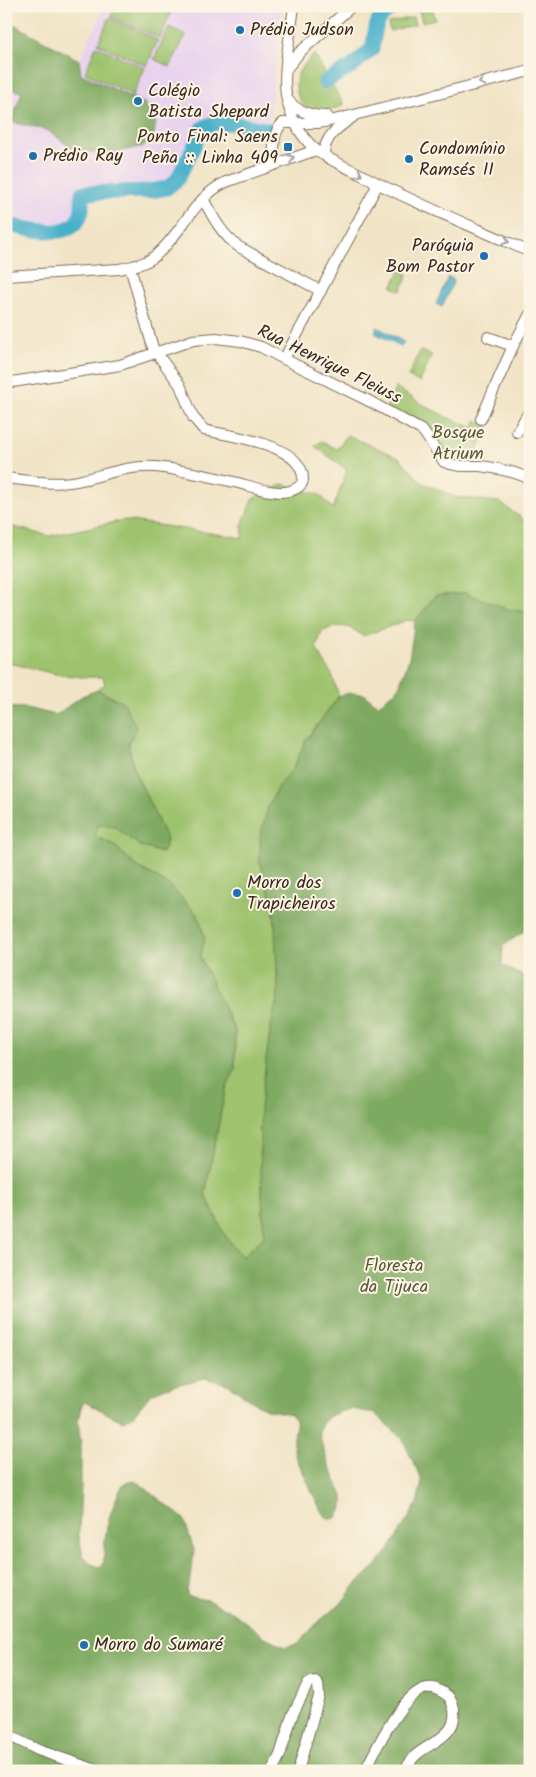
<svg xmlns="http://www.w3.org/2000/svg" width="536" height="1777" font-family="Kalam,sans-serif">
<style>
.built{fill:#e8d2ee}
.green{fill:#9ec36e;stroke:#6c7646}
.forest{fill:#7ea961;stroke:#5c6a40;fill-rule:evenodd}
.water{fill:#4ab0ca;stroke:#426d74}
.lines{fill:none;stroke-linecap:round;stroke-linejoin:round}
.river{stroke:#4ab0ca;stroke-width:15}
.minor-casing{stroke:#7b6b59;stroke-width:12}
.minor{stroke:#fff;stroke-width:10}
.oneway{stroke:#a79f9a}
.poi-dot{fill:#1f6fb2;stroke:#fcf5e5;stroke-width:2}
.labels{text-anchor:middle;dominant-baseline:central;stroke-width:4;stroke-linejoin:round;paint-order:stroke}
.poi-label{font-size:18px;fill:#3b2a1e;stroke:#fcf5e5;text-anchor:start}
.street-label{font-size:18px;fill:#3b2a1e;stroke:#fcf5e5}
.park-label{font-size:18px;fill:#595836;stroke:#fcf5e5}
</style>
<rect width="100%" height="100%" fill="#fcf5e5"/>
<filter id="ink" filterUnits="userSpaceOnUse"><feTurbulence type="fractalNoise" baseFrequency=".02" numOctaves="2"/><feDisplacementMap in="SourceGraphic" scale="10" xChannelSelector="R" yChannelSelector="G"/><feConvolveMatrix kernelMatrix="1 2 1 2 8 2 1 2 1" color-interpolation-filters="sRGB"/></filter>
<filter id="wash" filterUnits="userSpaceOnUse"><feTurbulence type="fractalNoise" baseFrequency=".0096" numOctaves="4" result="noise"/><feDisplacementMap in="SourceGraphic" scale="20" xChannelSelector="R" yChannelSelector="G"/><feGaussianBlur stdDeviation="1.12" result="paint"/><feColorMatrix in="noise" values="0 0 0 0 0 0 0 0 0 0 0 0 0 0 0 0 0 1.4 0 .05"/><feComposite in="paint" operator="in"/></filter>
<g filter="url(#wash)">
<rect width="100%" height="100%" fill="#f1e4c6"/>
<path class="built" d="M106 6H268L282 8 268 127 219 119 204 123 189 151 180 171 173 182 166 186 159 189 80 191 78 217 61 227 47 229 6 221V20L79 60Z"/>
<g class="green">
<path d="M115 6H159L171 12 160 38 111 17Z"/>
<path d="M418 6H432L435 19 422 22Z"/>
<path d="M413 17 415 25 390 31 388 23Z"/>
<path d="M109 18 158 40 147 66 98 44Z"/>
<path d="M169 27 186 35 170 67 154 59Z"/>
<path d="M96 46 145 68 133 95 85 73Z"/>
<path d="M314 54 344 105C336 108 329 111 321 111 300 112 291 89 299 72 303 65 309 60 314 54Z"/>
<path d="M400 270 408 274 401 291 392 287Z"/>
<path d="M420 351 432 355 420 382 408 377Z"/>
<path d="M396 387C421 405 446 418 474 428L476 420 489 426 470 465 445 462 428 433 386 408Z"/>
<path d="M347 435 400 458 421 482 455 497 499 502 530 524V612L510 610 465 593 436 596 415 621 407 620 363 636C348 625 339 623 322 632L316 648 332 675 339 696 306 740 293 769 278 786 260 863 274 908 278 994 266 1058 260 1149 264 1237 241 1258 223 1232 205 1194 225 1091 235 1070V1031L200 957 205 938 198 915 169 885 135 865 114 845 95 836 99 825 115 827 140 846 162 853 167 840 135 772 128 743 123 702 97 690 105 684 103 677H83L55 674 6 662V525L49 536 125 520 243 538 242 526 252 499 283 484 320 495 333 509 347 470 315 446 322 441 337 449Z"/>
</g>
<g class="forest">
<path d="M6 20 79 60 81 74 144 103 156 122 154 134 144 146 109 154 75 150 47 130 11 122 22 92 6 88Z"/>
<path d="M465 593 510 610 530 612V927L503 946 502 965 523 976 530 971V1771H6V707L26 708 56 715 82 696 97 690 123 702 137 728 128 744 135 772 167 840 162 853 140 846 115 827 99 825 95 836 114 845 135 865 169 885 198 915 205 938 200 957 235 1031V1070L225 1091 205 1194 223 1232 242 1257 264 1237 260 1149V1107L270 1031 278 994 274 908 260 863V836L268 807 278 786 293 769 306 740 339 696 350 693 364 694 378 705 398 689 409 659 415 621 435 596ZM204 1378 227 1384 256 1404 269 1410 291 1414 294 1418 296 1425 293 1444 295 1455 322 1513 328 1518H336L343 1508V1496L328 1463 320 1438 319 1430 322 1424 330 1416 339 1412 351 1409 374 1413 402 1438 422 1481 417 1504 388 1551 376 1566 356 1584 340 1605 319 1621 298 1644 285 1647 265 1637 231 1611 207 1600 187 1596V1589L191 1579 194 1550 184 1519 139 1483 133 1481 123 1484C114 1502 107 1520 105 1540 103 1548 105 1557 103 1564L99 1567 89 1563 83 1555 79 1538 81 1484V1444L78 1421 81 1407 84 1402C98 1407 109 1416 123 1421L133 1416 150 1395 165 1388Z"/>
</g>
<g class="water">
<path d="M448 277 454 280 442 307 436 304Z"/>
<path d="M377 327 404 342 401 346 375 333Z"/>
</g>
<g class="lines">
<g class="river">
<path d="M325 82 351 67 372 49C377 25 372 23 394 6"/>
<path d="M6 225C27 228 73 243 81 213 83 207 82 199 82 193L150 191 167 188 177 180 203 128C219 117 250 127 268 130"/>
</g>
</g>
</g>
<g filter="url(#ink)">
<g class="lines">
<g class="minor-casing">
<g id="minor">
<path d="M294 6C291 34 281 74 287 100 291 118 301 137 315 149 327 159 344 166 358 173 413 203 472 226 530 252"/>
<path d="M287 68 300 52 352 6"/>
<path d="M289 101C299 113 312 116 327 116"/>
<path d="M324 155C324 136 339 127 353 117"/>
<path d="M266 167C269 164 271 161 272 157 276 145 272 132 283 123H318L330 121 530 71"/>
<path d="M203 199C213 217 221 234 239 247L321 291"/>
<path d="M6 276 119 269C130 267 146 264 155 256 182 234 193 198 226 182L316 150"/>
<path d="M488 337 513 346"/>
<path d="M284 359 378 184"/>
<path d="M6 383 120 365 193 340 216 338 240 341 261 347 284 359 371 402 423 431 444 462C456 467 468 466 480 466 497 468 515 472 530 479"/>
<path d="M481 419 513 346 530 314"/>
<path d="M517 432 530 410"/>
<path d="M6 478C31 481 57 486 82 480 108 474 128 465 156 467 182 470 209 476 234 482 251 486 273 495 290 491 296 489 303 486 303 479 303 444 230 436 204 430L193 417 180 385 153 348 130 267"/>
<path d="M6 1734 38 1750 99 1771"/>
<path d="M272 1771 280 1755 292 1716 308 1683 315 1681 318 1684 319 1696 298 1771"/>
<path d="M365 1771C375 1751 408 1678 436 1689 442 1692 445 1693 449 1697 454 1705 456 1714 453 1723 448 1738 427 1745 416 1755 411 1759 408 1765 405 1771"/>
</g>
</g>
<use href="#minor" class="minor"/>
</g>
<defs><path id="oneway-chevron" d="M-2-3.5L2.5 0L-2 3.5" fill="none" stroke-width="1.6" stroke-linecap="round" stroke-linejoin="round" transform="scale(1.25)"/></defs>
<g class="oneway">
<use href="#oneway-chevron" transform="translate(482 82) rotate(166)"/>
<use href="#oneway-chevron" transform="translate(291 158) rotate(-21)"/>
<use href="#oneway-chevron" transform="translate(359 174) rotate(29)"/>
<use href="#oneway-chevron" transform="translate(506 241) rotate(24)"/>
</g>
</g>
<g class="poi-dot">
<circle cx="240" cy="30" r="5"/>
<circle cx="138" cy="101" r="5"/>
<rect x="283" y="142" width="10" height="10" rx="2.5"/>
<circle cx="33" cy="156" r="5"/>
<circle cx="409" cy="159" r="5"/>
<circle cx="484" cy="256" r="5"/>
<circle cx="237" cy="893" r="5"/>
<circle cx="84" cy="1645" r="5"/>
</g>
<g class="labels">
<g class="poi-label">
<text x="250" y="30">Prédio Judson</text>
<text x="148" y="91">Colégio<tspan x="148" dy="21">Batista Shepard</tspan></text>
<text x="278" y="137" text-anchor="end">Ponto Final: Saens<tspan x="278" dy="21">Peña :: Linha 409</tspan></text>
<text x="419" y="149">Condomínio<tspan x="419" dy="21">Ramsés II</tspan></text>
<text x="43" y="156">Prédio Ray</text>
<text x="474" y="246" text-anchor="end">Paróquia<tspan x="474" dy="21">Bom Pastor</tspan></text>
<text x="247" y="883">Morro dos<tspan x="247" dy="21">Trapicheiros</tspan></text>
<text x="94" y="1645">Morro do Sumaré</text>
</g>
<g class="street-label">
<text transform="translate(329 365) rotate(26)">Rua Henrique Fleiuss</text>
</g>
<g class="park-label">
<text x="458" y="433">Bosque<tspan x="458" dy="21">Atrium</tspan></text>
<text x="394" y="1266">Floresta<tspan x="394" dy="21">da Tijuca</tspan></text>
</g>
</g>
<rect width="536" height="1777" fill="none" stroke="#fcf5e5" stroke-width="25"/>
</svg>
